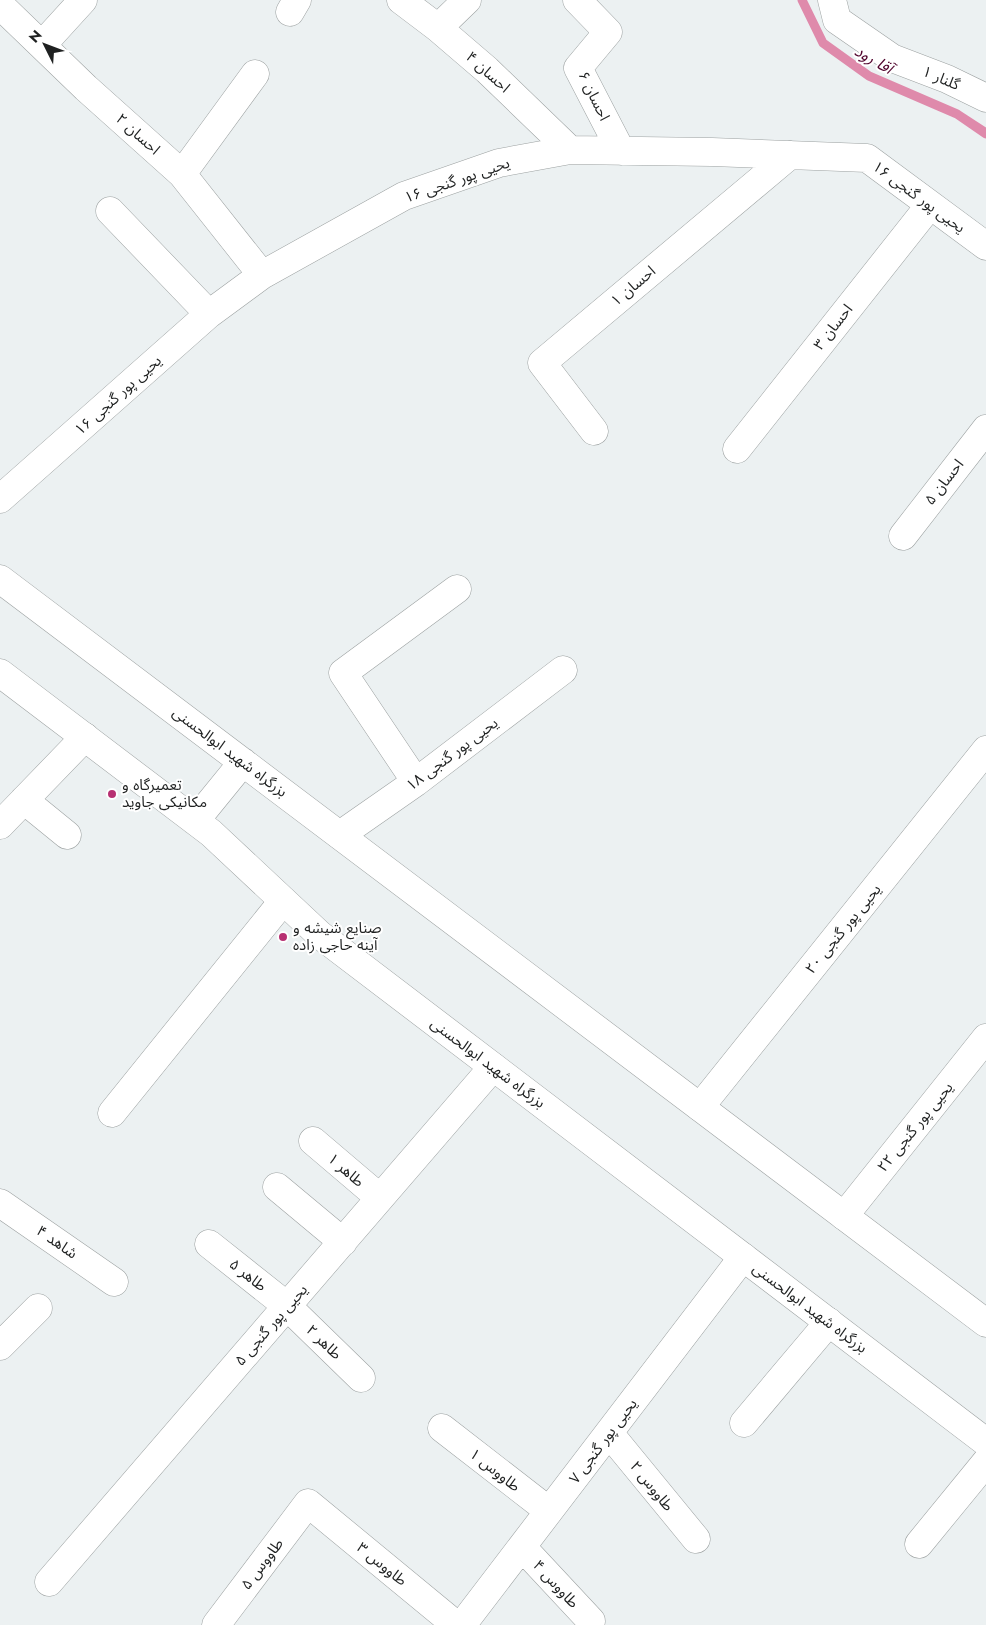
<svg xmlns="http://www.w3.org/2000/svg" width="986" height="1625" font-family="Jost,'Noto Sans Arabic',sans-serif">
<rect width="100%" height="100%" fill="#ecf1f2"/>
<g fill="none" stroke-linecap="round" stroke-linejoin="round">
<path stroke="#df8aab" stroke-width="9" d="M802,0L823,43L869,76L957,114
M986,133L957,114L986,134"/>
<defs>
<path id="minor" d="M401,0L438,28L487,70L570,150
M577,0L608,32L578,68L621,151
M832,0L837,20L892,58L947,79L986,98
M0,5L86,88L182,174L262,275
M290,12L297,0
M438,28L467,0
M42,45L83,0
M182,174L255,74
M110,211L209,314
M594,431L542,363L790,155
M737,449L930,205
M0,499L209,314L262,275L404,196L499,163L570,150L712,152L867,158L986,246
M903,536L986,429
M416,782L343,673L457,589
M24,800L67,835
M0,825L85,737
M340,835L416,782L563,670
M700,1107L986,750
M112,1113L283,901
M313,1141L380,1198
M277,1187L343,1242
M0,1203L114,1282
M844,1216L986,1038
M209,1244L287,1306L361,1378
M0,1346L38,1308
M744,1423L829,1322
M442,1428L549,1511
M609,1433L696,1539
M919,1544L986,1462
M522,1547L591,1621
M49,1582L493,1067
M216,1625L308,1503L456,1625
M462,1625L743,1257"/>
<path id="primary" d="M0,579L986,1323
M0,673L211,833L320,935L986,1442
M195,821L243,762"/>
</defs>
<use href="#minor" stroke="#9ca1a1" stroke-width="29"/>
<use href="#primary" stroke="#9ca1a1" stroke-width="29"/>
<use href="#minor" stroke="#fff" stroke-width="28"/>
<use href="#primary" stroke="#fff" stroke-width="28"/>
</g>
<g fill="#b73072" stroke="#fff" stroke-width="2">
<circle cx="112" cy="794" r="5"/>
<circle cx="283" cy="937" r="5"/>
</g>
<g text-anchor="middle" stroke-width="4" stroke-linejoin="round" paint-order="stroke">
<g font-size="15" fill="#1f2121" stroke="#fff">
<text transform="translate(488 72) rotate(42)" y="5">احسان ۴</text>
<text transform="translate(941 78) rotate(23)" y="5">گلنار ۱</text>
<text transform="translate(594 96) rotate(64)" y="5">احسان ۶</text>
<text transform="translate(138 134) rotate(42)" y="5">احسان ۲</text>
<text transform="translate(457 180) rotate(-19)" y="5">یحیی پور گنجی ۱۶</text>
<text transform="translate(919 197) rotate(36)" y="5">یحیی پور گنجی ۱۶</text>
<text transform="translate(633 286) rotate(-40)" y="5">احسان ۱</text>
<text transform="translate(833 327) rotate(-52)" y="5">احسان ۳</text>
<text transform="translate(118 395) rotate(-42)" y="5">یحیی پور گنجی ۱۶</text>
<text transform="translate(944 482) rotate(-52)" y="5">احسان ۵</text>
<text transform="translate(230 752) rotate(37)" y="5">بزرگراه شهید ابوالحسنی</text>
<text transform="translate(452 754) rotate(-37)" y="5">یحیی پور گنجی ۱۸</text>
<text transform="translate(843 929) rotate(-51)" y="5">یحیی پور گنجی ۲۰</text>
<text transform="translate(488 1063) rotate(37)" y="5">بزرگراه شهید ابوالحسنی</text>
<text transform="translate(915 1127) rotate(-51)" y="5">یحیی پور گنجی ۲۲</text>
<text transform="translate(346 1170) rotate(41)" y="5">طاهر ۱</text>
<text transform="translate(57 1242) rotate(35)" y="5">شاهد ۴</text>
<text transform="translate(248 1275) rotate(38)" y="5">طاهر ۵</text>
<text transform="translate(810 1308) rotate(37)" y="5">بزرگراه شهید ابوالحسنی</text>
<text transform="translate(271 1325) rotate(-49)" y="5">یحیی پور گنجی ۵</text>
<text transform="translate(324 1342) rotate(44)" y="5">طاهر ۲</text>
<text transform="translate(603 1441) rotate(-53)" y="5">یحیی پور گنجی ۷</text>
<text transform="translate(495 1470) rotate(38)" y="5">طاووس ۱</text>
<text transform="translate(652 1486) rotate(51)" y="5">طاووس ۲</text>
<text transform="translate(262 1564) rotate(-53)" y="5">طاووس ۵</text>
<text transform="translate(382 1564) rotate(39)" y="5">طاووس ۳</text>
<text transform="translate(556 1584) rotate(47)" y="5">طاووس ۴</text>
</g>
<g font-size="15" fill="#1f2121" stroke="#fff" text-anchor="start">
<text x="122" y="790">تعمیرگاه و<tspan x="122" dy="17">مکانیکی جاوید</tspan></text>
<text x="293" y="933">صنایع شیشه و<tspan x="293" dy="17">آینه حاجی زاده</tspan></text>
</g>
<g font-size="16" font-style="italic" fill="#50042d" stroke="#fff">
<text transform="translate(874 59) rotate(30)" y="6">آقا رود</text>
</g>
</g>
<g transform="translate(45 45) rotate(312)" stroke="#ffffff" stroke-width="4" paint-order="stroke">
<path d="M0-4L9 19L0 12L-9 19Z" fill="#1f2121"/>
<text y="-8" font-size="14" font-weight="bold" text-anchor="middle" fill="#1f2121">N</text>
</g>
</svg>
